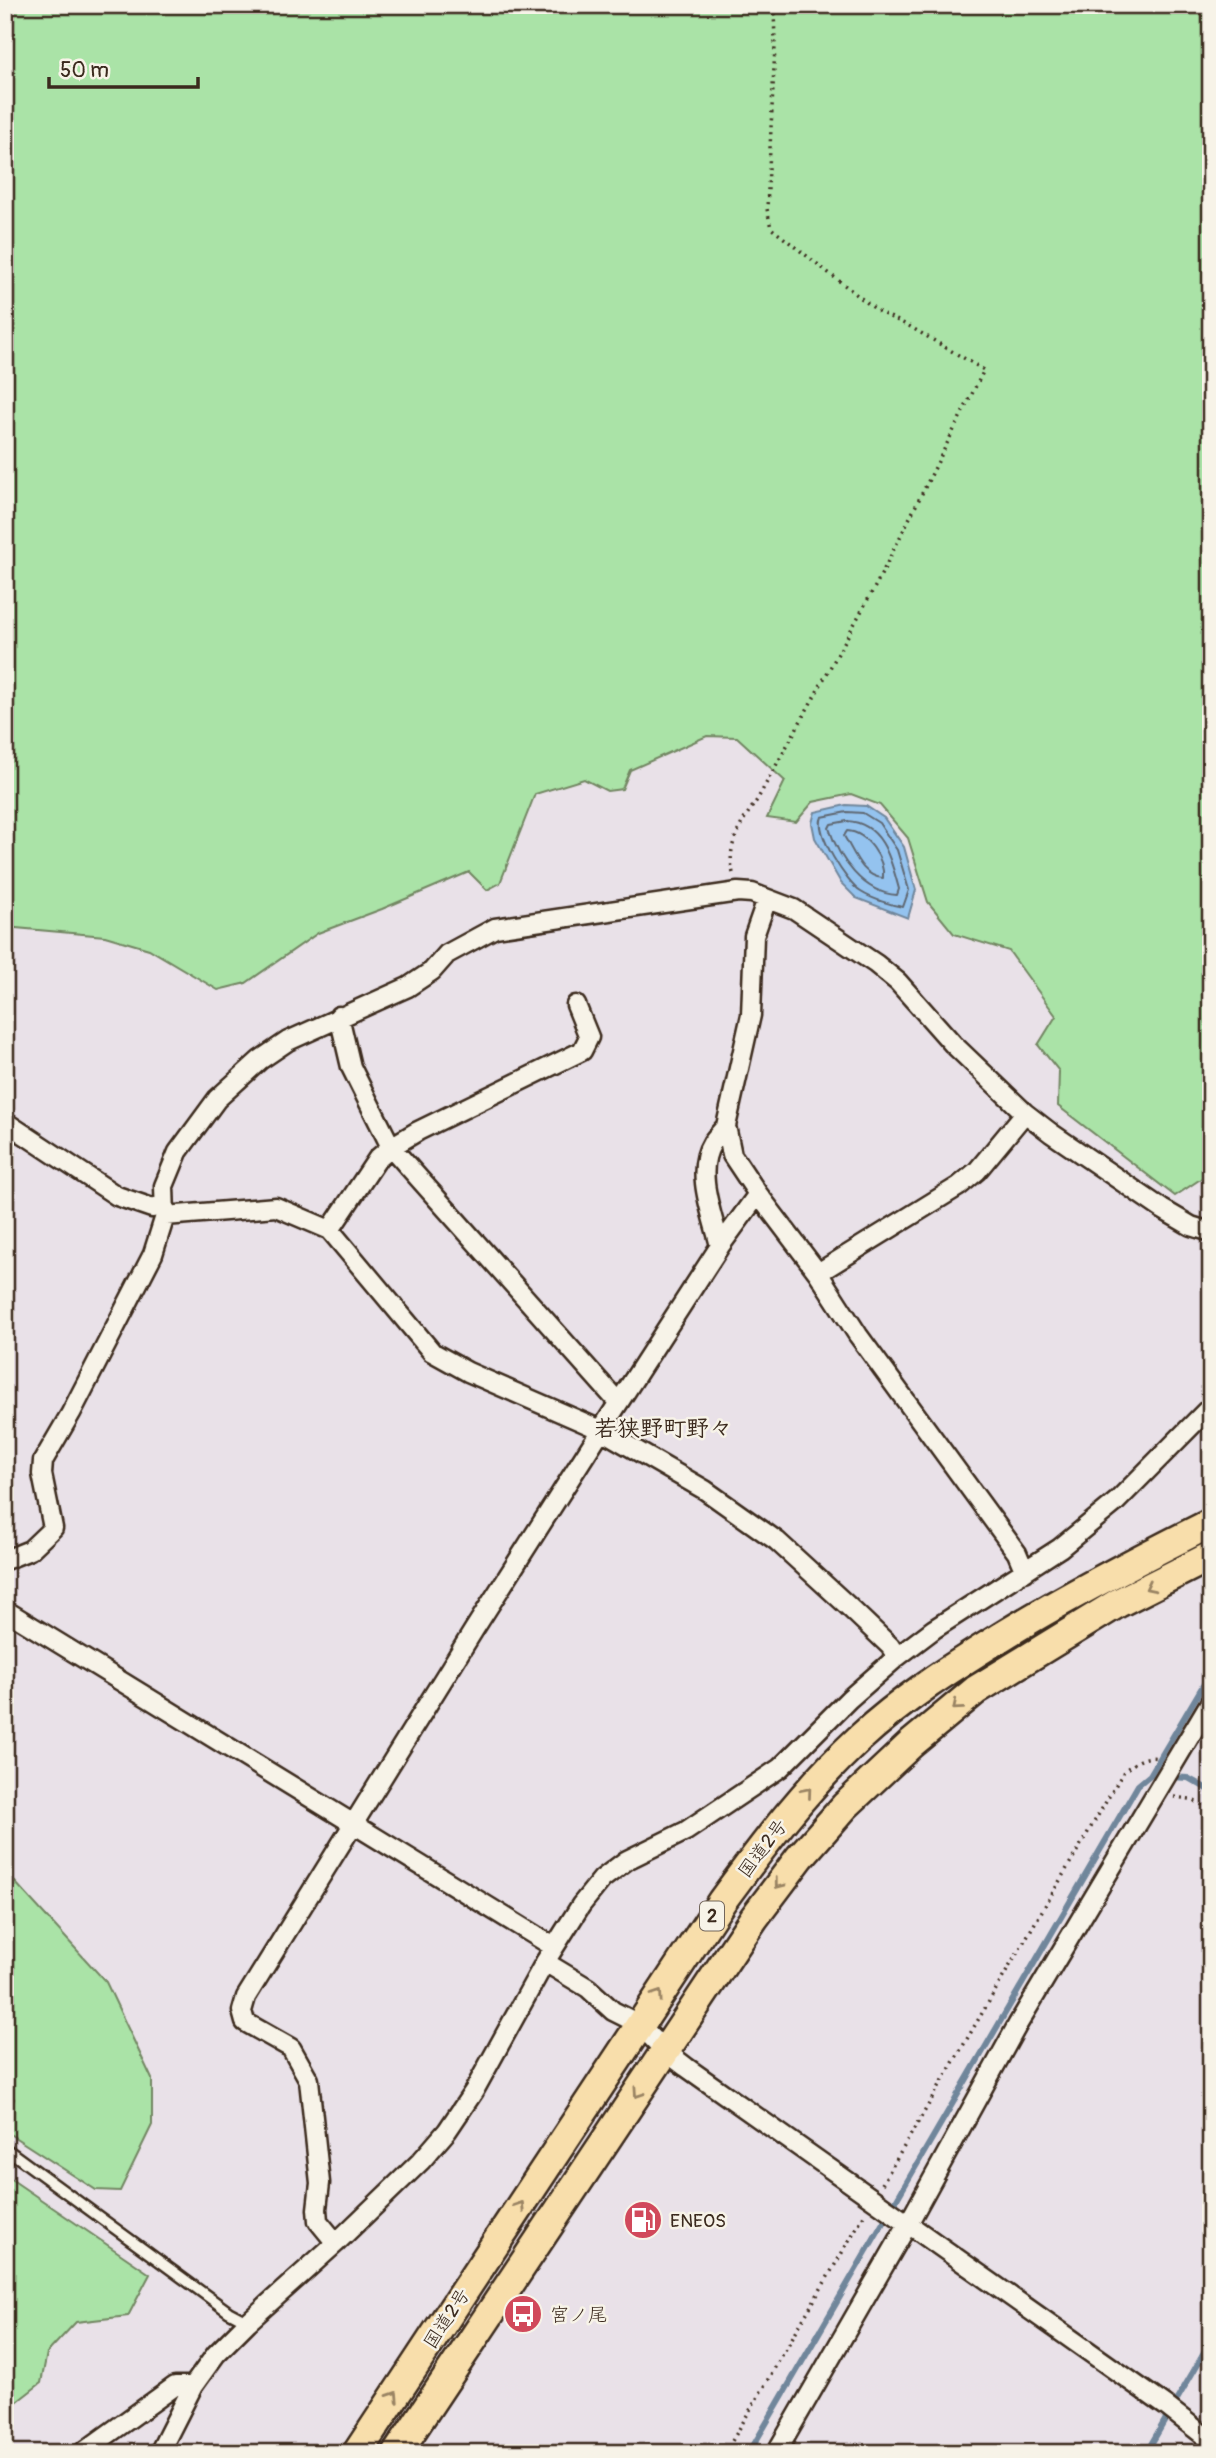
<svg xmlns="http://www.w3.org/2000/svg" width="1216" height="2458" font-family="Pangolin,'Klee One',sans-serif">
<rect width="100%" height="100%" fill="#e9e1e8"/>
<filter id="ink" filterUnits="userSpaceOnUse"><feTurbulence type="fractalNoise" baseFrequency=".0143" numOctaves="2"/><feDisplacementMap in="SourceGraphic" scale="14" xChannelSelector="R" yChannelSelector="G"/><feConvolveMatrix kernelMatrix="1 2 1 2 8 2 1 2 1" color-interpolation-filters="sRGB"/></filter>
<g filter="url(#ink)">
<path fill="#aae3a7" stroke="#728662" stroke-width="2" d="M5,5H1211V1172L1175,1196L1058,1106L1059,1071L1038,1045L1056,1016L1009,951L954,934L928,902L908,838L880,805L851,794L813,802L796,822L767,818L785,781L737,737L707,736L630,770L622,789L607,791L584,779L535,794L500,883L487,890L469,872L382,909L318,933L246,983L218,990L149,949L105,936L5,927Z
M5,1871L106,1982L152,2079V2125L120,2191L96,2190L5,2131V2118L14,2099L5,2091Z
M5,2175L150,2274L128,2316L76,2322L47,2353L41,2383L5,2411Z"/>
<path fill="#94c3ef" stroke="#70869b" stroke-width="2" d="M846,805L866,806L884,818L904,847L916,890L908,918L856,898L841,883L815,838L812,823L815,812Z"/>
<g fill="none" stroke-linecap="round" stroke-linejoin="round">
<path stroke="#5f6772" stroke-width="2" d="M847,812L863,813L879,823L897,850L909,890L903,907C891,905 872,899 861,892C847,884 814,832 822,817Z
M847,821C883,823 891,860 899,889L897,895C863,893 839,859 829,828L831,824Z
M847,831C867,832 885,859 883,878C862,877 854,852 844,836Z"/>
<path stroke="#70869b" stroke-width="6" d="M1170,1777L1188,1778L1211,1791
M749,2453L1138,1785L1150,1775L1211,1672
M1146,2453L1211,2341"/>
<defs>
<path id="service" d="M5,2148L229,2312L248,2322"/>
<path id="minor" d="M767,899L754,936L751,1015L726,1126L732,1155L758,1194L818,1273L858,1335L1017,1553L1025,1572
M339,1016L351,1067L391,1147L618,1402
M5,1131L10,1125L117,1196L152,1208L163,1205
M165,1216L276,1207L330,1230L432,1352L468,1372L601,1430L705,1490L777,1541L848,1606L890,1646L897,1657
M330,1230L378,1158L391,1147L418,1131L582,1051L589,1037L576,1005
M720,1246C713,1216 694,1172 712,1143C716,1137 722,1131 726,1126
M818,1273L959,1186L977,1171L1025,1113
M5,1560L30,1550L53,1528L42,1474L43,1461L71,1413L153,1254L165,1216L164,1186L178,1152L217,1099L260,1060L288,1041L408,987L432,971L447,954L495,928L738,892L752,893L794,909L876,964L898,982L953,1044L1025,1113L1051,1133L1162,1209L1191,1226L1211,1232
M5,1610L554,1947
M545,1962L588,1988L613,2011L639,2024L665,2051L686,2067L1166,2406L1211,2441
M336,2243L318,2221L317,2209L320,2183L309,2080L291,2048L245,2022L242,2011L246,1997L475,1628L601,1430L720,1246L758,1194
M82,2453L175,2386H193
M159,2453L193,2386L216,2354L248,2322L336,2243L421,2161L447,2131L474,2091L545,1962L581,1905L602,1879L627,1860L686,1831L780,1768L849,1699L897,1657L934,1629L1060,1548L1116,1502L1211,1406
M776,2453L908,2224L1018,2024L1211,1701"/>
<path id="trunk" d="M357,2453L722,1901C764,1844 806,1788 859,1739C902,1699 951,1668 1001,1637C1069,1595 1139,1559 1211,1523
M397,2453L754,1918L800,1857L845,1806L911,1744L976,1690L1118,1603L1211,1556"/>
</defs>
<use href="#service" stroke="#3b2a1e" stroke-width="14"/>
<use href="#minor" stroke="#3b2a1e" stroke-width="23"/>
<use href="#trunk" stroke="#3b2a1e" stroke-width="33"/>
<path stroke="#3b2a1e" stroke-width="3.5" stroke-dasharray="2 5" stroke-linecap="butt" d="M733,873C726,845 741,823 757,800L877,583L984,370L909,326L879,312L771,228L767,209L775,47L774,5
M1174,1797L1190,1799L1211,1809
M882,2184L1124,1771C1134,1763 1145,1755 1158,1758
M725,2453L864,2215"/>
<use href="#service" stroke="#f7f3e8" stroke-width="9"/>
<use href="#minor" stroke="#f7f3e8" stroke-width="18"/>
<use href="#trunk" stroke="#f8deab" stroke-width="28"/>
</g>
<defs><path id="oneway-chevron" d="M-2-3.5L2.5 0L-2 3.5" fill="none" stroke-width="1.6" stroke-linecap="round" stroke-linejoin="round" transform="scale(1.75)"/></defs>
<g stroke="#9a8464">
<use href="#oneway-chevron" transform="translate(1150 1587) rotate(153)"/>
<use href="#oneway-chevron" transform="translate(957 1706) rotate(140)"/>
<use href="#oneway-chevron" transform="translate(807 1792) rotate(-50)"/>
<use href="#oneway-chevron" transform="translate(779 1884) rotate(127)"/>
<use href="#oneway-chevron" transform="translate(658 1995) rotate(-56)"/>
<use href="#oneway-chevron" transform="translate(638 2093) rotate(124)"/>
<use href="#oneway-chevron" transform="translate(520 2206) rotate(-57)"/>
<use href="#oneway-chevron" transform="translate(394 2396) rotate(-57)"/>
</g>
</g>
<defs>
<symbol id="fuel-disc" viewBox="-11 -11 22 22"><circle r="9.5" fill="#d1495b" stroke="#f7f3e8"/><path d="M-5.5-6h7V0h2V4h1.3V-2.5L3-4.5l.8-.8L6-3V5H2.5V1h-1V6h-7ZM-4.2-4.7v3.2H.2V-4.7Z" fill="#fff"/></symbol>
<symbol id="bus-disc" viewBox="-11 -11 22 22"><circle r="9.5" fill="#d1495b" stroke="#f7f3e8"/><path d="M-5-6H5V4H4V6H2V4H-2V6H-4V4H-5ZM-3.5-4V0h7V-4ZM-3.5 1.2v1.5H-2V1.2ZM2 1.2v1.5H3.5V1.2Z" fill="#fff"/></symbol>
</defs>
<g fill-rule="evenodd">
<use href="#fuel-disc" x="621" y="2198" width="44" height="44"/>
<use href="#bus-disc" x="501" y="2292" width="44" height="44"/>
</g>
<g text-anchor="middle" stroke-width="5" stroke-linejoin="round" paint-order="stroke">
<rect fill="#f7f3e8" stroke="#73665b" stroke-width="2" x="700" y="1901.5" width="24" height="29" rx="5"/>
<g font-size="18" font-weight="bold" fill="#3b2a1e">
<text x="712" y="1922">2</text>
</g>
<g font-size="19" fill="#3b2a1e" stroke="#f7f3e8">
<text transform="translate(762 1848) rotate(-53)" y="7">国道2号</text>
<text transform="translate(446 2318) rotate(-57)" y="7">国道2号</text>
</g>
<g font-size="19" fill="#3b2a1e" stroke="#f7f3e8" text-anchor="start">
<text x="670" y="2227">ENEOS</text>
<text x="550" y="2321">宮ノ尾</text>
</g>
<g font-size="23" font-weight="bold" fill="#3b2a1e" stroke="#f7f3e8">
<text x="663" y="1436">若狭野町野々</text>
</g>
</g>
<rect width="1216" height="2458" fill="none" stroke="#f7f3e8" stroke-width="28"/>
<rect x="14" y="14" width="1188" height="2430" fill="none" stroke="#3b2a1e" stroke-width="2.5" filter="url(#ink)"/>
<path d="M49 77v10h149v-10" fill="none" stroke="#3b2a1e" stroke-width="3.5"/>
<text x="60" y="77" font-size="21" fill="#3b2a1e" stroke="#f7f3e8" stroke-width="5" paint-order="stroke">50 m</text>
</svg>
